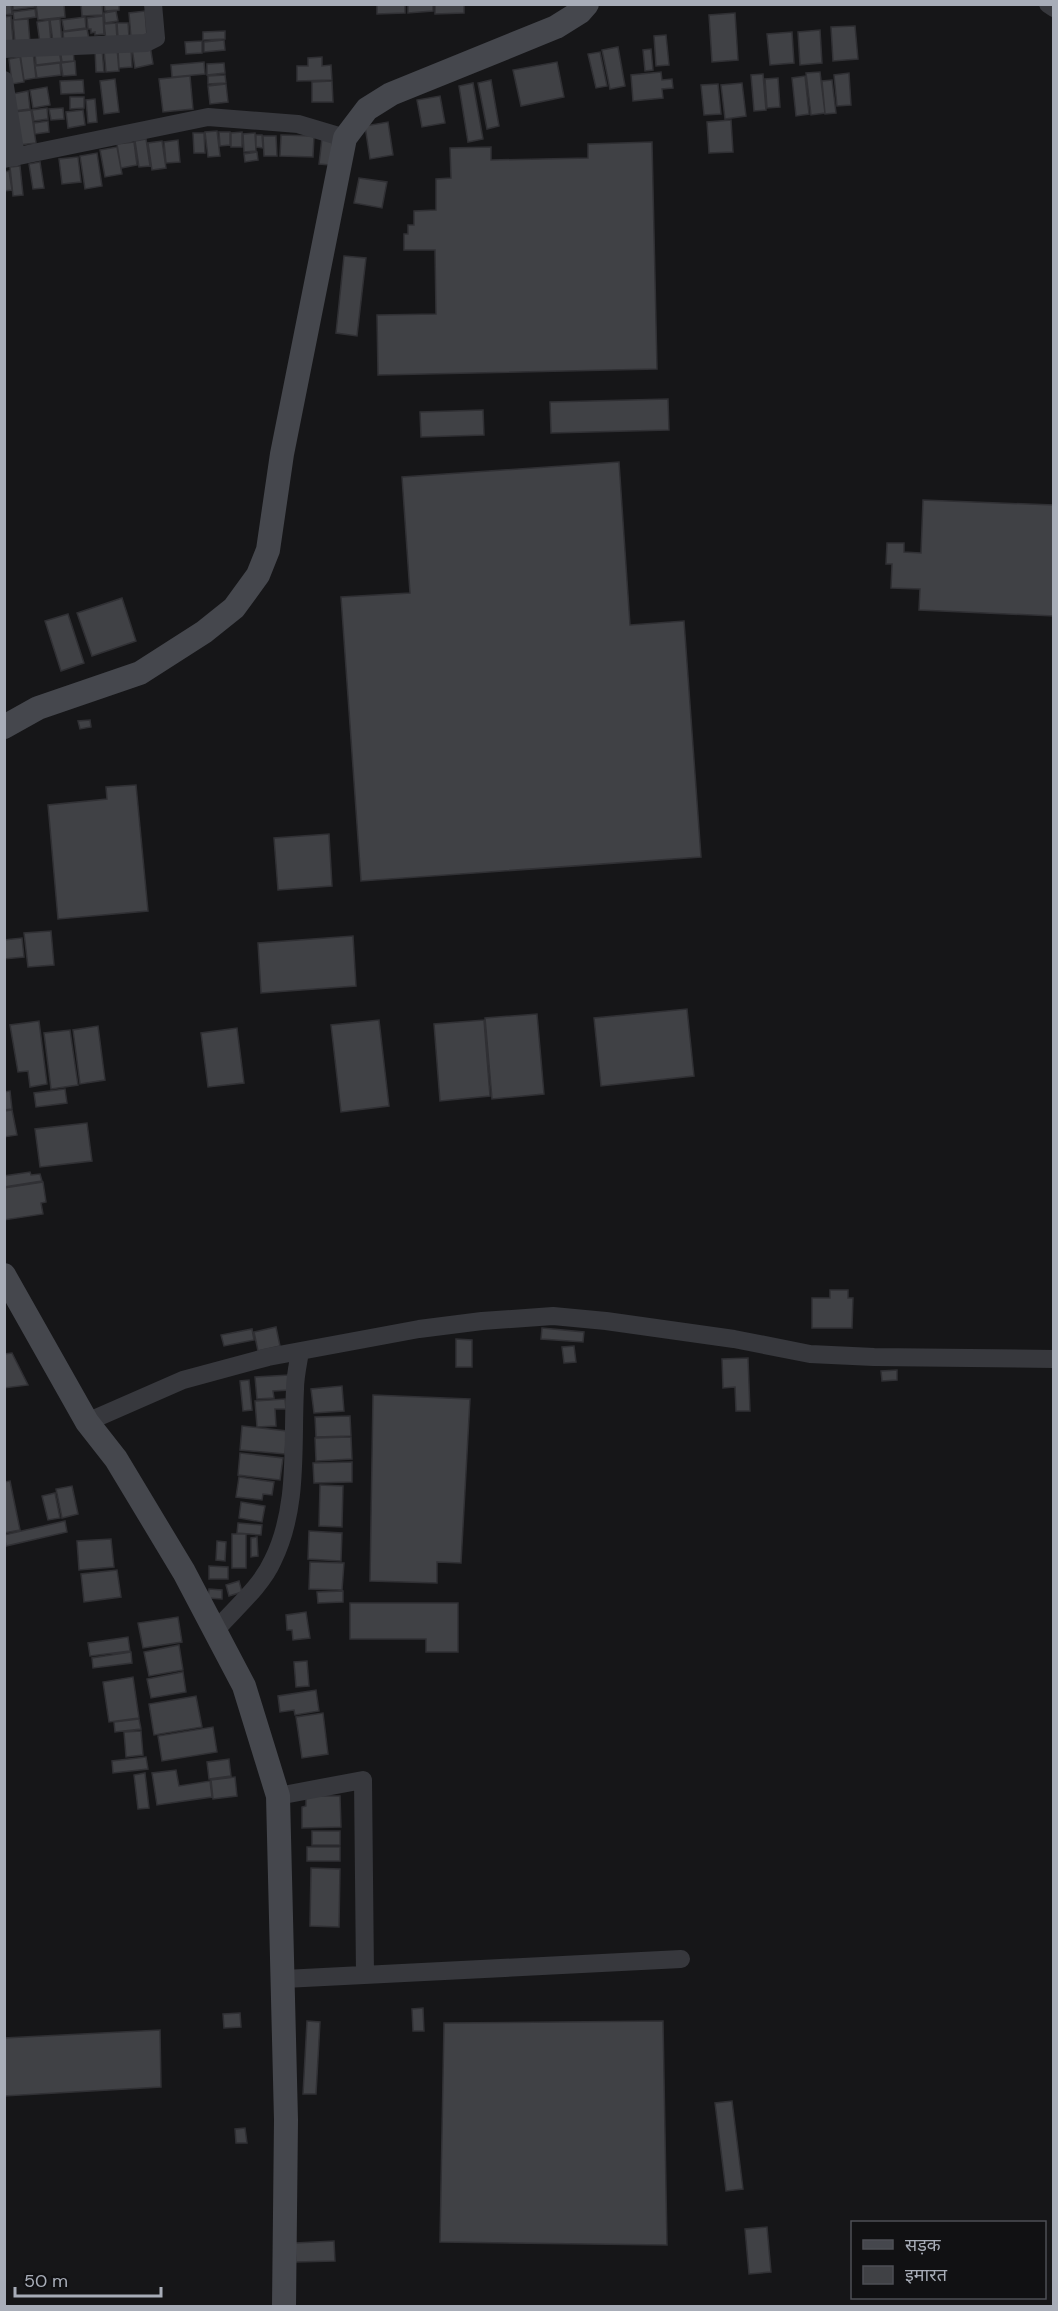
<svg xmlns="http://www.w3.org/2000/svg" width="1058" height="2311" font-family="'DM Sans','Noto Sans Devanagari',sans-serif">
<rect width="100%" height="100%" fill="#161618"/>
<path fill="#404145" stroke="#303034" stroke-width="1.5" d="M4,4H11L12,14L4,15Z
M13,4H34L35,7L13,10Z
M36,4H64L65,17L38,20Z
M81,4H102L103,15L82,16Z
M104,4H119V10L105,11Z
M377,4H405V13L377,14Z
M408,4H433V11L408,13Z
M435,4H464V13L435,14Z
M35,9L36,17L14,20L13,12Z
M116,11L118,21L105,23L104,13Z
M145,11L147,36L131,38L129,13Z
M735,13L738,60L712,62L709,15Z
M11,16L13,41L4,42V17Z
M103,16L104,34L95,35V32L91,33V29H88L87,18Z
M85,17L86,28L64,31L62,20Z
M28,19L30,42L15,43L13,20Z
M60,19L62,41L53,42L50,20Z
M49,20L51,42L40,43L37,22Z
M116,23L117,39L106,40L104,24Z
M117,23H128L129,37L118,38Z
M855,26L858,59L833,61L831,27Z
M87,29L89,39L64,42L63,32Z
M820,30L822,63L800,65L798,32Z
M225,31V39L203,40V32Z
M792,32L794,63L770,65L767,34Z
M666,35L669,65L656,66L654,36Z
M224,40L225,50L204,52V42Z
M202,41V53L186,54L185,42Z
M150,45L153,64L135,68L132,48Z
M618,47L625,86L610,89L602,50Z
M73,48L74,61L62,62L60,49Z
M117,48L119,71L106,72L104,50Z
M131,48L132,67L119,68L118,50Z
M95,49H102L104,72H96Z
M651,49L653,70L645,71L643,50Z
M59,50L61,62L36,65L35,53Z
M33,52L36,78L24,80L20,53Z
M600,52L607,86L596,88L588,54Z
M20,57L24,82L12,84L9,59Z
M322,57V66L331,65L332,80L297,81V66H308V58Z
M75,61L76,75L63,76L61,63Z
M204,62L205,74L172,77L171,65Z
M557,62L564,97L521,106L513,70Z
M60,63L61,75L37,78L35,66Z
M224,63L225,73L207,75V64Z
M661,72L662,80L672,79L673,88L662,89L663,98L633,101L631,75Z
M820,72L825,113L811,115L806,73Z
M849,73L851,105L837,106L834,75Z
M763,74L766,110L754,111L751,75Z
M225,75L226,83L208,84V76Z
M190,76L193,109L163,112L159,79Z
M805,76L809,114L796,116L792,78Z
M778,78L780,107L767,108L765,79Z
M115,79L119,112L104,114L100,81Z
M83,80L84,93L61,94L60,81Z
M491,80L499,126L487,129L478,83Z
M832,80L836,113L825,114L822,81Z
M332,81L333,102H312V82Z
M473,83L483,139L468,142L459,86Z
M742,83L746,116L725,119L721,85Z
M226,84L228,102L210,104L208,86Z
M718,84L721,114L704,115L701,85Z
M47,87L50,105L33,108L30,90Z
M28,91L30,109L14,111L12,94Z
M440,96L445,123L422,127L417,100Z
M70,97H84V108L70,109Z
M95,99L97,122L88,123L86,100Z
M47,108L48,119L34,121L32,110Z
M63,108L64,119L51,120L49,109Z
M31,110L36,143L19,145L14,112Z
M83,110L85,125L68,128L66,112Z
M731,120L733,152L709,153L707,122Z
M48,121L49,132L35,134L34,123Z
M388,122L393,155L370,159L365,126Z
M217,131L220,156L208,157L205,132Z
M219,132H230V145L220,146Z
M242,132V147H231V133Z
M193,133H204L205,153H194Z
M255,133L256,151L244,152L243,134Z
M256,135H262L263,148L256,147Z
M281,135L314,136L313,157L280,156Z
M263,136H276L277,156H264Z
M322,138L333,139L330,165L319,164Z
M146,139L150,166L139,167L135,141Z
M178,140L180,162L166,163L164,142Z
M162,141L166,168L152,170L148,143Z
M134,142L137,165L121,168L117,144Z
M652,142L657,369L378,375L377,315L436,314L435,250H404V234H408V225H414V211L436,210V179L451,178L450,148L491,147V160L588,158V144Z
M117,147L122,174L105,177L100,150Z
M257,152L258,160L245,162L244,154Z
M97,153L102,186L85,189L80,156Z
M78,157L81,182L62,184L59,159Z
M40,162L44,188L33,189L29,164Z
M20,166L23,195L13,196L10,167Z
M9,171L12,190L4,191V172Z
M359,178L387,182L382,208L354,203Z
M344,256L366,258L357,336L336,333Z
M668,399L669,430L551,433L550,402Z
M483,410L484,435L421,437L420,412Z
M619,462L630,625L684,621L701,857L361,881L341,597L410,593L402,477Z
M923,500L1054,505V616L919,610L920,589L891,588L892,564H886L887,543H904V552L921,553Z
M122,598L136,641L92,656L77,613Z
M68,614L84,663L61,671L45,621Z
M90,720L91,727L80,729L78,721Z
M136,785L148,911L58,919L48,805L107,799L106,787Z
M329,834L332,886L278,890L274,838Z
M51,931L54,965L28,967L24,933Z
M353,936L356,986L261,993L258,943Z
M22,938L24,957L4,959V940Z
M687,1009L694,1076L601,1086L594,1018Z
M537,1014L544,1094L492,1099L485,1018Z
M379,1020L389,1106L341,1112L331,1025Z
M484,1020L490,1096L440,1101L434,1024Z
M39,1021L47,1084L30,1087L28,1071L18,1072L10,1025Z
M98,1026L105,1080L80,1084L73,1030Z
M237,1028L244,1083L208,1087L201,1033Z
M70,1030L78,1085L51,1089L44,1033Z
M65,1089L67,1103L36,1107L34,1093Z
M10,1091L12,1109L4,1110V1092Z
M12,1110L17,1135L4,1137V1111Z
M87,1123L92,1161L40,1167L35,1129Z
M30,1172L31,1175L40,1174L42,1181L4,1187V1176Z
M43,1182L46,1202L41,1203L43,1214L4,1220V1188Z
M830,1290H848V1298H853L852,1328H812V1298H830Z
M276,1327L280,1346L258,1351L254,1332Z
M542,1328L584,1332L583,1342L541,1339Z
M252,1329L254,1340L224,1346L221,1335Z
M456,1339L472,1340V1367H456Z
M574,1346L576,1362L564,1363L562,1347Z
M12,1353L28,1385L4,1388V1354Z
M748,1358L750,1411H736L735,1387L723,1388L722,1359Z
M897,1370V1380L882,1381L881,1371Z
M289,1375L290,1390L273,1391L274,1398L257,1399L255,1377Z
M249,1380L252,1410L243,1411L240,1381Z
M342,1386L344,1411L314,1413L311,1389Z
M373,1395L470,1399L461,1563L437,1562V1583L370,1581Z
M285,1399L286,1409H275L276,1426L257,1427L255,1401Z
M350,1416L351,1436L316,1437L315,1417Z
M242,1426L287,1431L285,1454L240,1450Z
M351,1437L352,1459L316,1461L315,1438Z
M240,1453L283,1458L280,1480L238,1475Z
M352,1462V1482L314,1483L313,1463Z
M239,1477L274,1482L272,1495L263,1494L262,1500L236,1497Z
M10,1481L20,1530L4,1533V1482Z
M320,1485L343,1486L342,1527L319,1526Z
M72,1486L78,1514L62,1518L56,1489Z
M55,1493L60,1518L48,1520L42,1496Z
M241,1502L265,1506L262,1522L239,1518Z
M65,1521L67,1532L6,1546L4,1535Z
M238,1523L262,1525L261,1535L237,1533Z
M309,1531L342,1533L341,1561L308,1559Z
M232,1534H246V1568H232Z
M257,1537L258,1556L251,1557V1538Z
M111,1539L114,1567L79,1570L77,1541Z
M217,1541L226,1542L225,1561L216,1560Z
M310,1562L344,1563L342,1590L309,1589Z
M209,1566L228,1567V1579H209Z
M117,1570L121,1597L84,1602L81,1574Z
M239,1581L242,1592L229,1596L226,1585Z
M209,1589L222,1590V1599L208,1598Z
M343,1591V1602L318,1603L317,1592Z
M350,1603H458V1652H426V1639H350Z
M306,1612L310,1638L293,1640L292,1630H287L286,1615Z
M178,1617L182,1642L143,1648L138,1623Z
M128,1637L130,1651L90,1656L88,1643Z
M179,1645L183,1670L149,1676L144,1652Z
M131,1652L132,1663L93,1668L92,1658Z
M307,1661L309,1686L296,1687L294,1662Z
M183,1672L186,1692L151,1698L147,1679Z
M133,1677L139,1718L109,1722L103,1682Z
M316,1690L319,1711L295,1715L294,1710L280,1712L278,1696Z
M196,1696L202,1727L154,1735L149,1704Z
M323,1713L328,1754L302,1758L296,1717Z
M139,1719L141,1729L115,1732L114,1722Z
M213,1727L217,1752L162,1761L158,1736Z
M141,1731L143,1755L126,1757L124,1732Z
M146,1757L148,1769L113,1773L112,1761Z
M229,1759L231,1776L209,1779L207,1762Z
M176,1770L179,1786L210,1781L212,1797L157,1805L152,1773Z
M145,1773L149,1808L138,1809L134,1775Z
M235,1777L237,1796L213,1799L211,1780Z
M306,1796H340L341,1827L302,1828V1807L306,1806Z
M312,1831H340V1845H312Z
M307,1847H340V1861H307Z
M311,1868L340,1869L339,1927L310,1926Z
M423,2008L424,2031H413L412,2009Z
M240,2013L241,2027L224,2028L223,2014Z
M307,2021L320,2022L316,2094H303Z
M663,2021L667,2245L440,2242L444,2023Z
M160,2030L161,2087L4,2096V2038Z
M732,2101L743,2189L726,2191L715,2103Z
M245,2128L247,2143H236L235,2129Z
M767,2227L771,2272L749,2274L745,2229Z
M334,2241L335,2261L296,2262L295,2243Z"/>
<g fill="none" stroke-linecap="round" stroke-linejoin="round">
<path stroke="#37383d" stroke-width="18" d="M1048,4L1054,8
M4,49L146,43L156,38L153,4
M4,80L16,157
M4,159L208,117L298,124L345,138
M87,1422L183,1380L268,1357L419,1329L482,1321L553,1316L606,1321L734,1339L810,1354L874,1357L1054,1359
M215,1631C234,1609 261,1587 273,1560C299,1507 292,1446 295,1389C295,1377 298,1364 300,1352
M278,1796L363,1780L365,1975
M284,1979L681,1959"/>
<path stroke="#45474d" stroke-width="24" d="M4,727L38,708L140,673L204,632L234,608L258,575L268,550L282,454L345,138L367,109L391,94L556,27L580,12L587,4
M4,1275L87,1422L116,1459L184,1572L244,1686L278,1796L286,2120L284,2306"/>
</g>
<rect width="1058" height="2311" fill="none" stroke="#a8adb8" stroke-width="12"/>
<rect x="851" y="2221" width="195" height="78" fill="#111113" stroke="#4d4f55" stroke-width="1.5"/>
<rect x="863" y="2240" width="30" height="9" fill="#45474d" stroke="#4d4f55" stroke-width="1.5"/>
<text x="905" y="2251" font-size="18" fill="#a8adb8">सड़क</text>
<rect x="863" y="2266" width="30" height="18" fill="#404145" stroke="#4d4f55" stroke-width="1.5"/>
<text x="905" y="2281" font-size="18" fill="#a8adb8">इमारत</text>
<path d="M15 2287v9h146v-9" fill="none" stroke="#a8adb8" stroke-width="3"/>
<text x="24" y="2287" font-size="18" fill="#a8adb8" stroke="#111113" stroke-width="4.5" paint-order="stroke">50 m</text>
</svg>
